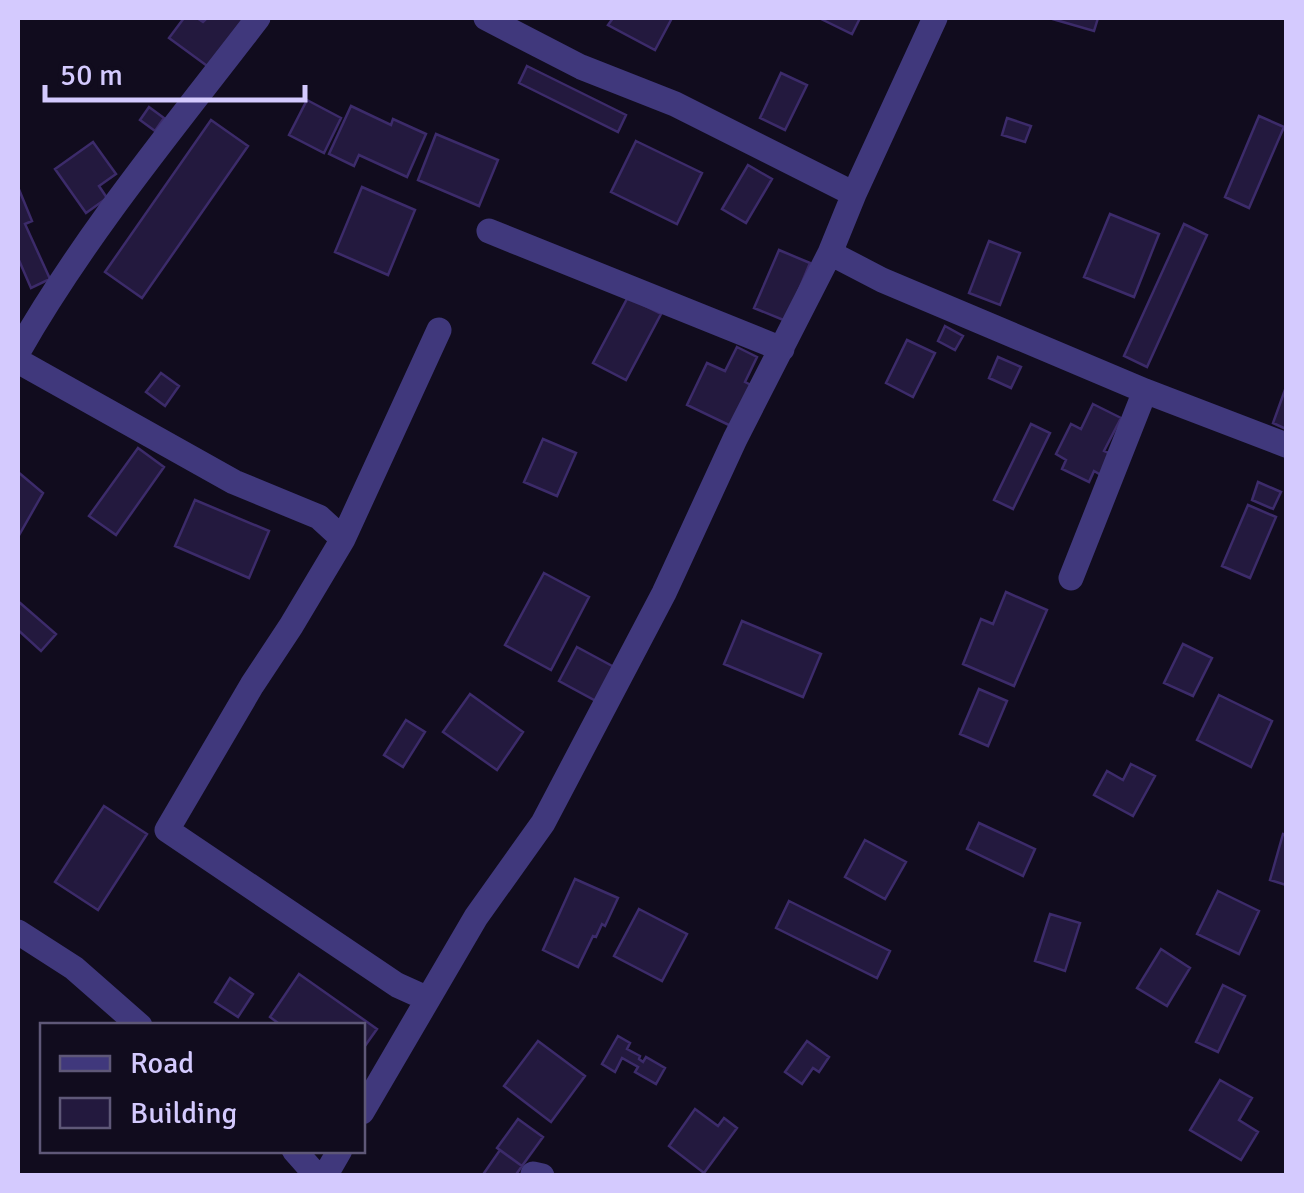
<svg xmlns="http://www.w3.org/2000/svg" width="1304" height="1193" font-family="Signika,sans-serif">
<rect width="100%" height="100%" fill="#110c1e"/>
<path fill="#23193e" stroke="#3c2b6a" stroke-width="2.5" d="M184,18H197L203,22L207,18H247L210,68L169,38Z
M613,18H672L655,50L608,25Z
M819,18H860L852,34Z
M1049,18H1098L1094,31Z
M527,66L626,115L618,132L519,83Z
M781,73L807,85L785,130L760,118Z
M307,100L341,118L324,153L289,135Z
M351,106L391,125L393,119L426,134L407,177L359,155L354,166L329,154Z
M149,107L164,118L155,131L140,120Z
M1259,116L1284,127L1249,208L1225,197Z
M1007,118L1031,126L1025,142L1002,135Z
M211,120L248,146L142,298L105,272Z
M436,134L498,160L479,206L418,180Z
M636,141L702,173L677,224L611,192Z
M93,142L116,174L99,186L107,198L86,213L55,169Z
M748,165L772,179L746,223L722,209Z
M18,187L32,221L25,224L50,279L31,288L18,258Z
M362,187L415,210L388,275L335,252Z
M1110,214L1159,234L1134,297L1084,277Z
M1184,224L1207,235L1147,367L1124,356Z
M989,241L1020,253L1000,305L969,293Z
M779,250L810,263L786,321L754,308Z
M628,297L661,314L626,380L593,363Z
M945,326L963,336L955,350L938,341Z
M907,340L935,353L913,397L886,383Z
M737,347L757,357L745,382L751,385L731,426L687,405L707,363L725,371Z
M998,357L1021,367L1011,388L989,378Z
M161,373L179,386L165,406L146,392Z
M1286,387V429L1273,423Z
M1093,404L1121,418L1104,451L1111,454L1101,475L1094,471L1089,482L1062,469L1066,460L1056,454L1071,424L1081,429Z
M1031,424L1050,433L1013,509L994,500Z
M543,439L576,453L557,496L524,482Z
M138,448L164,467L116,535L89,516Z
M18,472L43,493L18,537Z
M1258,482L1281,492L1273,509L1252,500Z
M195,500L269,531L249,578L175,546Z
M1248,505L1276,517L1250,578L1222,566Z
M544,573L589,597L551,670L505,645Z
M1006,592L1047,610L1014,686L963,664L981,619L993,624Z
M19,602L56,634L41,651L18,630Z
M742,621L821,654L803,697L724,664Z
M1183,644L1212,658L1193,696L1164,683Z
M577,647L614,667L596,701L559,681Z
M979,689L1007,701L988,746L960,734Z
M470,694L523,732L497,770L443,732Z
M1219,695L1272,721L1251,767L1197,740Z
M406,720L425,732L403,767L384,755Z
M1131,764L1155,776L1133,816L1094,795L1107,771L1123,780Z
M104,806L147,834L98,910L55,882Z
M979,823L1035,849L1023,876L967,849Z
M1283,834L1286,835V885L1270,880Z
M865,840L906,862L885,899L845,877Z
M575,879L618,898L605,926L602,924L596,937L593,936L578,967L543,950Z
M1218,891L1259,911L1239,954L1197,934Z
M789,901L890,951L877,978L776,928Z
M639,909L687,934L662,981L614,956Z
M1050,914L1080,923L1065,971L1035,961Z
M1161,949L1190,968L1167,1006L1137,988Z
M299,974L377,1029L362,1050V1026H282L270,1017Z
M230,978L253,994L238,1017L215,1002Z
M1223,985L1245,996L1218,1052L1196,1042Z
M618,1036L630,1043L627,1049L640,1056L639,1059L643,1062L646,1057L665,1068L656,1084L635,1072L638,1067L622,1058L615,1072L602,1064Z
M538,1041L585,1076L551,1122L504,1086Z
M807,1041L829,1057L819,1072L813,1068L802,1084L785,1072Z
M1220,1080L1252,1098L1239,1120L1258,1132L1241,1160L1190,1130Z
M695,1109L718,1126L724,1118L737,1128L704,1173L669,1146Z
M518,1119L543,1137L522,1166L497,1148Z
M500,1150L522,1166L515,1176H482Z"/>
<g fill="none" stroke-linecap="round" stroke-linejoin="round">
<path stroke="#40387c" stroke-width="25" d="M486,18L581,67L675,104L854,194
M935,18L854,194L830,253L882,280L1145,391L1286,445
M489,231L782,349
M18,352C85,234 176,125 258,18
M18,361L234,482L319,517L343,539L291,626L252,685L167,830L397,985L428,999
M343,539L439,330
M1071,578L1145,391
M18,932L74,968L140,1026
M362,1112L476,917L543,823L664,593L735,439L830,253
M294,1150L317,1176
M533,1174L542,1176
M325,1176L340,1150"/>
</g>
<rect width="1304" height="1193" fill="none" stroke="#d4cafe" stroke-width="40"/>
<rect x="40" y="1023" width="325" height="130" fill="#110c1e" stroke="#5f5878" stroke-width="2.5"/>
<rect x="60" y="1056" width="50" height="15" fill="#40387c" stroke="#5f5878" stroke-width="2.5"/>
<text x="130" y="1073" font-size="30" fill="#d4cafe">Road</text>
<rect x="60" y="1098" width="50" height="30" fill="#23193e" stroke="#5f5878" stroke-width="2.5"/>
<text x="130" y="1123" font-size="30" fill="#d4cafe">Building</text>
<path d="M45 85v15h260v-15" fill="none" stroke="#d4cafe" stroke-width="5"/>
<text x="60" y="85" font-size="30" fill="#d4cafe" stroke="#110c1e" stroke-width="8" paint-order="stroke">50 m</text>
</svg>
